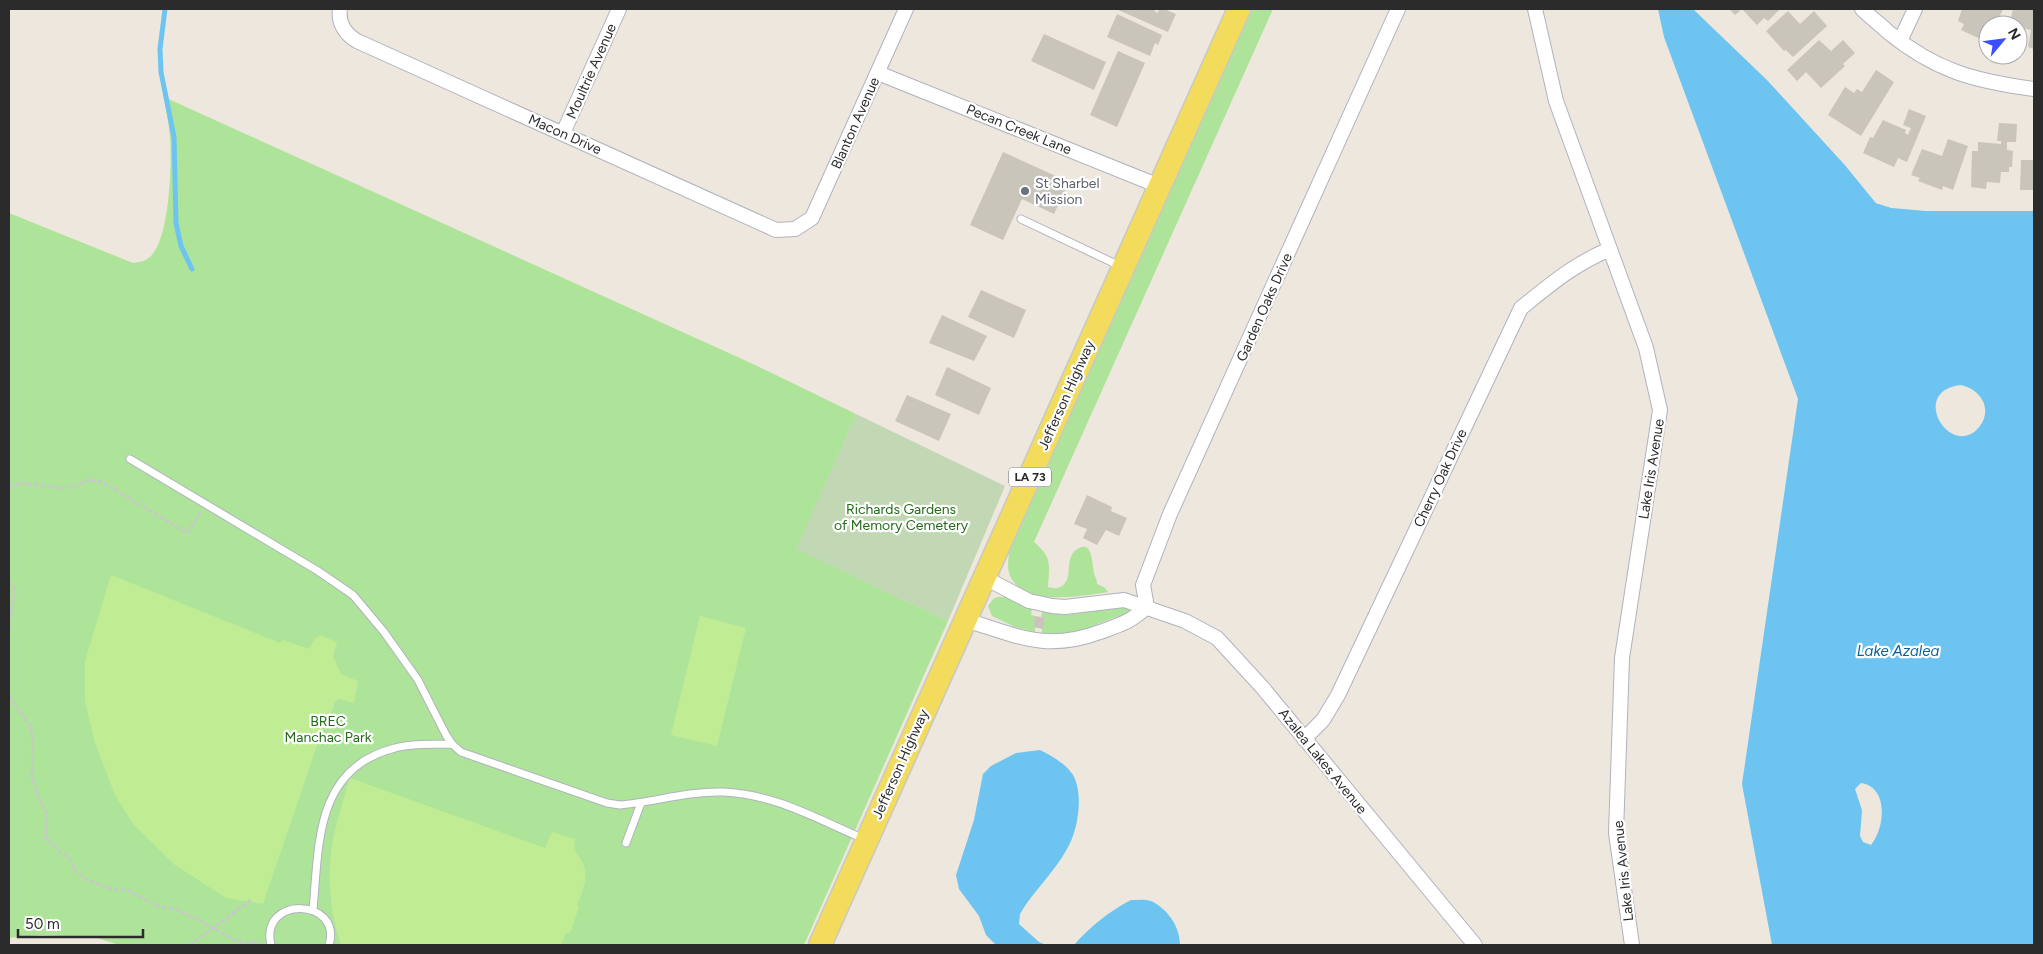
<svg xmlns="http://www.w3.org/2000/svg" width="2043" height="954" font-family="Figtree,sans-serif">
<rect width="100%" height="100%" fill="#ede7dd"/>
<path fill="#ade499" d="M1249,9H1273L1034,542C1053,558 1049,565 1048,587C1054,589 1061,589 1065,583C1071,576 1067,565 1071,557C1072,553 1075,550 1079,548C1093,541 1092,565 1094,573C1095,577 1097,579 1097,584L1104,587L1108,592C1082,596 1020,608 1009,573C1007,566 1009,557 1009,550Z
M164,97L753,364L856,414L797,549L948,621L804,945H119L94,937L40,935L9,938V213L133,263C137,262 144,262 147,259C170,247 172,162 170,138C169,124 166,110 164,97Z
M998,597H1005L1032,609L1031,615L1035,616L1033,627H1035V632L1015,627L992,616L988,606L993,599Z
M1128,606L1132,609L1129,614C1111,617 1097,625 1080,631C1068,635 1054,635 1041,634L1045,618L1041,617L1042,612L1067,615Z"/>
<path fill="#c2d7b4" d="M856,414L1005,486L948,621L796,549Z"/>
<path fill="#c0ec94" d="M111,575L280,643L283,640L309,649L315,638H318L320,635L337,642L333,657L341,674L358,681L354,703L340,699L335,701L327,727L323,728L263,904L226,898L175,865L133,824L115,795L95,743L85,701V661Z
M700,616L746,628L717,746L671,735Z
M350,778L545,848L552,832L575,839C571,855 584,857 585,871C587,883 581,895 577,906L579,907L570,933H566L561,945H341C329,911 326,866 335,830C339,813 345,795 350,778Z"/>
<path fill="#6ec4f1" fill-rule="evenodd" d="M1658,9H1693L1769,82L1845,165L1876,203L1892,208L1926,211H2034V549L2033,554L2034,559V945H1772L1742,784L1798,399L1664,37ZM1961,385C1980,389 1993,408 1980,426C1952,462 1907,391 1961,385ZM1861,783C1889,787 1885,828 1871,845L1863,842L1860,836L1862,810L1855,789Z
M1040,750C1051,755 1067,765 1073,775C1084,794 1078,831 1067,849C1054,873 1033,891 1020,914L1019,924L1039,942L1046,945H996L986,935L979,916L959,889L956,875L974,820L983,774L991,766L1016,753Z
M1131,900C1137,900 1145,899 1151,901C1168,909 1180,927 1180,945H1074C1091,926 1108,912 1131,900Z"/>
<path fill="#ede7dd" d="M1771,81L1847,164L1877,201L1893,205L1892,208L1876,203L1845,165L1769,82Z"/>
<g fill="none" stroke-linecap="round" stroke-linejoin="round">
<path stroke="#6ec4f1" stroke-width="5" d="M165,9L160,49L161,72L174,137L176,223L181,246L192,269"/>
</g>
<path fill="#c9c5bb" d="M1116,9H1156L1154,11L1158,13L1159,9H1164L1176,14L1168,32Z
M1729,9H1780L1768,21L1764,18L1757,25L1742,9L1735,15Z
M1962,9H2003L1996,25H1988L1987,42L1961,30L1964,24L1958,21Z
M2013,9H2034V49L2028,47L2031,30L2022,28L2021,31L2018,30V25H2009Z
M1788,11L1800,24L1814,11L1827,26L1793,57L1786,50L1784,51L1766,31Z
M1117,14L1162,35L1158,45L1155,43L1150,56L1107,37Z
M1044,34L1106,62L1094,90L1031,61Z
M1819,40L1831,51L1843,40L1855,53L1843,64L1845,66L1821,88L1806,72L1797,81L1787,70Z
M1118,51L1145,63L1117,127L1090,115Z
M1876,70L1894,82L1861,136L1828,115L1845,87L1854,93L1857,89L1862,92Z
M1909,109L1926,116L1907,162L1898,158L1894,167L1863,153L1870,137L1873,138L1883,120L1906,130L1905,133L1908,135L1911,128L1903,125Z
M1999,123L2017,124L2016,142H2007V150L2013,151L2012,167H2009V172H2001L2000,183L1987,182L1986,189L1971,187L1972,151H1978V142L2001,144V141H1997Z
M1948,139L1968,146L1953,190L1943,186L1942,190L1918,181L1920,178L1911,175L1922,149L1942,156Z
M1003,152L1069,182L1054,214L1022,199L1003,240L970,225Z
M2021,160H2034V190H2020Z
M981,290L1026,310L1014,338L968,317Z
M942,315L987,336L974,361L929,343Z
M947,367L991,388L979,415L935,395Z
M907,395L951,414L939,441L895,421Z
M1087,495L1112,507L1111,511L1127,518L1119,536L1106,530L1097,545L1083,538L1087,529L1074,524Z
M1035,616L1045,618L1043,629L1033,627Z"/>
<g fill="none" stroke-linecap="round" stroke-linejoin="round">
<defs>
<path id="lane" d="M1021,219L1120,266
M130,459L318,571L353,595L384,632L418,680L446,735L452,744L461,752L607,803L620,805C654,802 689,791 723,792C775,794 817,819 864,839
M626,843L641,803
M313,910C319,844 315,768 395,748C413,743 434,745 452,744
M271,945C259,895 343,898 329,945"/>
<path id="street" d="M340,9C338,23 345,34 357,41L776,230L795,229L812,218L906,9
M1535,9L1556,101L1646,348L1660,410L1622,658L1616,833L1632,945
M1862,9C1870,17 1880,24 1888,32C1936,71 1974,81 2034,89
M1900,41L1915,9
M878,73L1159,186
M563,133L619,9
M985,578L1029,601L1052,606L1065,607L1124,600L1185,621L1217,638L1262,687L1475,945
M1147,607L1143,585L1170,514L1398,9
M966,620C1018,636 1046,652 1100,632C1122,624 1130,622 1147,607
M1304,739L1323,720L1338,695L1521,308C1551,284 1574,264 1610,249"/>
<path id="primary" d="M820,945L1239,9"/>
</defs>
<use href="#lane" stroke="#b1b2bf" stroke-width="9"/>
<use href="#street" stroke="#b1b2bf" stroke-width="16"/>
<use href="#primary" stroke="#c8c8c8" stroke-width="25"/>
<path stroke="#c8c8c8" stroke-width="3" stroke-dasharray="4 2.5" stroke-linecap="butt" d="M9,486L23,483L61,488L74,486L88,480L102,482L187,533L200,513
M9,582L14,588V593L9,629
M9,697L31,727L33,743L32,778L38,796L47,814L45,837L58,850L69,858L76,871L85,879L111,889L130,891L157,906L177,910L199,920L236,941L251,943L260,942
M190,945L251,900"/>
<use href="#lane" stroke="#fff" stroke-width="7"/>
<use href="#street" stroke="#fff" stroke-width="14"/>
<use href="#primary" stroke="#f3dc5c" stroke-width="22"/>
</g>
<circle fill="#6b7280" stroke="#fff" stroke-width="2" cx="1025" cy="191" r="5"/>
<g text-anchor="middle" stroke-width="4.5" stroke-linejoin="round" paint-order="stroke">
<rect fill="#fff" stroke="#6b6b6b" stroke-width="1" x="1009" y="467.5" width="42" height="19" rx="4"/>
<g font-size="12" font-weight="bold" fill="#2b2b2b">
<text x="1030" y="481">LA 73</text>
</g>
<g font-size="14" fill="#2b2b2b" stroke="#fff">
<text transform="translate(591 71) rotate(-66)" y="5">Moultrie Avenue</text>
<text transform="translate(855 123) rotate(-66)" y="5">Blanton Avenue</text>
<text transform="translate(1019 129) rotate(22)" y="5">Pecan Creek Lane</text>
<text transform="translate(565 134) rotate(24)" y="5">Macon Drive</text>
<text transform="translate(1264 307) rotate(-66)" y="5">Garden Oaks Drive</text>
<text transform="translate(1066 395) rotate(-66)" y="5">Jefferson Highway</text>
<text transform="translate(1651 469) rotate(-81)" y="5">Lake Iris Avenue</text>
<text transform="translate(1440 478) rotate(-65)" y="5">Cherry Oak Drive</text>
<text transform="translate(1323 761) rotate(51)" y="5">Azalea Lakes Avenue</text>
<text transform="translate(900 764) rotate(-66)" y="5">Jefferson Highway</text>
<text transform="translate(1623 871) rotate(-96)" y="5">Lake Iris Avenue</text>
</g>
<g font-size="14" fill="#5b616d" stroke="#fff" text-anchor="start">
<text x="1035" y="188">St Sharbel<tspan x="1035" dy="16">Mission</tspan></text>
</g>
<g font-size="14" fill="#246a19" stroke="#fff">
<text x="901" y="514">Richards Gardens<tspan x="901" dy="16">of Memory Cemetery</tspan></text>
<text x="328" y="726">BREC<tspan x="328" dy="16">Manchac Park</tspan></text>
</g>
<g font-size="15" font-style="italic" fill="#0b619f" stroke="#fff">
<text x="1898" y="656">Lake Azalea</text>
</g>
</g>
<rect width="2043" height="954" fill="none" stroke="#2b2b2b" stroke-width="20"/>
<g transform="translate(2003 40) rotate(61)"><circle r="24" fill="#ffffff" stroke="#aaaaaa"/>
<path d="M0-4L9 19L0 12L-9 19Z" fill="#3a4ffd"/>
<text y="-8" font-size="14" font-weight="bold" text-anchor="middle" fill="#2b2b2b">N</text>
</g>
<path d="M18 929v8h125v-8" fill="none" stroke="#2b2b2b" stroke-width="2.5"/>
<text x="25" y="929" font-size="15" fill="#2b2b2b" stroke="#ffffff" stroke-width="4" paint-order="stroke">50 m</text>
</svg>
